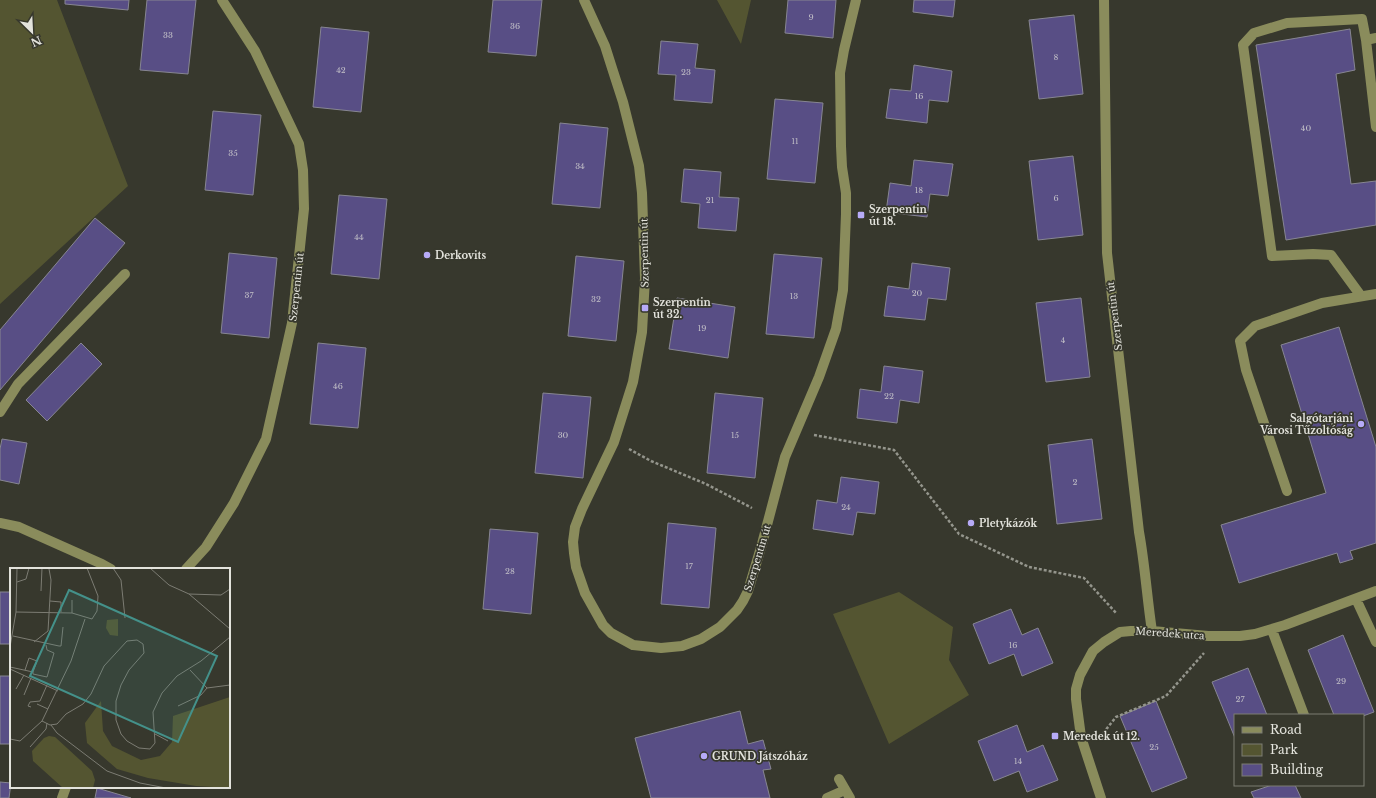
<svg xmlns="http://www.w3.org/2000/svg" width="1376" height="798" font-family="'Libre Baskerville',serif">
<rect width="100%" height="100%" fill="#37382d"/>
<path fill="#545531" d="M0,0H57L128,186L0,304Z
M717,0H751L741,44Z
M899,592L953,627L949,660L969,695L889,744L833,614Z"/>
<path fill="#584e85" stroke="#878692" d="M65,0H129L128,10L65,4Z
M147,0H196L188,74L140,70Z
M493,0H542L536,56L488,52Z
M788,0H836L833,38L785,33Z
M914,0H955L953,17L913,12Z
M1074,15L1083,94L1039,99L1029,20Z
M321,27L369,32L361,112L313,107Z
M1350,29L1355,70L1336,74L1351,184L1376,181V225L1286,240L1256,45Z
M661,41L698,44L695,68L715,70L712,103L674,100L676,75L658,74Z
M914,65L952,71L948,102L929,100L927,123L886,118L890,89L911,91Z
M775,99L823,103L815,183L767,179Z
M213,111L261,115L253,195L205,190Z
M560,123L608,128L600,208L552,204Z
M1073,156L1083,235L1038,240L1029,161Z
M914,160L953,164L948,196L930,194L927,217L886,212L890,183L911,186Z
M684,169L721,172L719,197L739,198L736,231L698,228L700,204L681,202Z
M339,195L387,199L379,279L331,274Z
M95,218L125,243L0,390V330Z
M229,253L277,258L269,338L221,333Z
M774,254L822,258L814,338L766,334Z
M576,256L624,261L616,341L568,336Z
M912,263L950,268L946,300L928,298L925,320L884,316L888,286L909,289Z
M677,298L735,307L728,358L669,349Z
M1081,298L1090,377L1046,382L1036,303Z
M1339,327L1376,447V543L1350,551L1353,559L1340,563L1337,553L1239,583L1221,525L1326,493L1281,345Z
M81,343L102,364L47,421L26,400Z
M318,343L366,348L358,428L310,424Z
M884,366L923,371L919,403L900,400L897,423L857,418L860,389L881,392Z
M543,393L591,397L583,478L535,473Z
M715,393L763,398L755,478L707,473Z
M2,439L27,443L19,484L0,480V449Z
M1092,439L1102,519L1057,524L1048,445Z
M841,477L879,482L875,514L857,512L853,535L813,529L817,500L837,503Z
M668,523L716,528L709,608L661,604Z
M490,529L538,533L531,614L483,609Z
M0,592H10L11,644H0Z
M1011,609L1022,635L1038,628L1053,663L1022,676L1014,654L989,664L973,624Z
M1343,635L1374,712L1363,716V715H1334L1308,650Z
M1248,668L1267,715H1235V738L1212,682Z
M0,676H11V744H0Z
M1156,701L1187,778L1152,792L1120,716Z
M740,711L748,744L763,740L771,769L763,770L770,798H651L635,738Z
M1017,725L1027,752L1043,745L1058,780L1027,792L1019,771L994,781L978,741Z
M0,782L11,783L9,798H0Z
M1272,785H1295L1301,798H1254L1251,792Z
M97,788L131,798H95Z"/>
<g fill="none" stroke-linecap="round" stroke-linejoin="round">
<path stroke="#94958c" stroke-width="2.5" stroke-dasharray="3 2" stroke-linecap="butt" d="M814,435L894,450L959,534L1029,567L1084,578L1117,614
M629,449L651,461L706,484L752,508
M1100,737L1116,717L1166,696L1204,653"/>
<path stroke="#8a8c5c" stroke-width="10" d="M584,0L605,46L612,68L623,102L639,166L642,193L645,278L642,332L633,382L614,442L582,509L575,527L573,542L574,553L576,567L585,593L603,625L611,633L633,645L661,648L682,646L701,639L720,627L737,610L743,601L748,591L762,544L785,457L819,377L836,329L843,290L846,214V193L842,167L841,146L840,73L844,50L856,0
M1104,0L1107,253L1139,532C1145,565 1147,598 1152,631
M1376,38L1366,40L1376,127
M1361,296L1331,255L1313,254L1272,256L1243,45L1254,33L1287,23L1362,19L1366,40
M0,412L18,384L125,274
M1287,491L1246,370L1240,341L1255,326L1322,303L1376,294
M0,523L19,527L102,564L111,569
M186,569L206,547L234,503L266,439L292,323L304,209L303,170L299,144L255,51L222,0
M1356,599L1376,642
M1272,630L1304,715
M839,779L850,798
M62,798L66,787
M827,798L845,790
M1101,798L1081,737L1076,699V689L1080,675L1093,651L1104,642L1120,632L1131,631H1152L1208,636H1240L1255,634L1285,625L1376,591"/>
</g>
<g fill="#b7abf8" stroke="#37382d" stroke-width="1.5">
<rect x="857" y="211" width="8" height="8" rx="2"/>
<circle cx="427" cy="255" r="4"/>
<rect x="641" y="304" width="8" height="8" rx="2"/>
<circle cx="1361" cy="424" r="4"/>
<circle cx="971" cy="523" r="4"/>
<rect x="1051" y="732" width="8" height="8" rx="2"/>
<circle cx="704" cy="756" r="4"/>
</g>
<g text-anchor="middle" stroke-width="3.5" stroke-linejoin="round" paint-order="stroke">
<g font-size="8" fill="#c0bec6">
<text x="811" y="20">9</text>
<text x="515" y="29">36</text>
<text x="168" y="38">33</text>
<text x="1056" y="60">8</text>
<text x="341" y="73">42</text>
<text x="686" y="75">23</text>
<text x="919" y="99">16</text>
<text x="1306" y="131">40</text>
<text x="795" y="144">11</text>
<text x="233" y="156">35</text>
<text x="580" y="169">34</text>
<text x="919" y="193">18</text>
<text x="1056" y="201">6</text>
<text x="710" y="203">21</text>
<text x="359" y="240">44</text>
<text x="917" y="296">20</text>
<text x="249" y="298">37</text>
<text x="794" y="299">13</text>
<text x="596" y="302">32</text>
<text x="702" y="331">19</text>
<text x="1063" y="343">4</text>
<text x="338" y="389">46</text>
<text x="889" y="399">22</text>
<text x="563" y="438">30</text>
<text x="735" y="438">15</text>
<text x="1075" y="485">2</text>
<text x="846" y="510">24</text>
<text x="689" y="569">17</text>
<text x="510" y="574">28</text>
<text x="1013" y="648">16</text>
<text x="1341" y="684">29</text>
<text x="1240" y="702">27</text>
<text x="1154" y="750">25</text>
<text x="1018" y="764">14</text>
</g>
<g font-size="10" font-weight="bold" fill="#e3e3dc" stroke="#37382d" text-anchor="start">
<text x="869" y="213">Szerpentin<tspan x="869" dy="12">út 18.</tspan></text>
<text x="435" y="259">Derkovits</text>
<text x="653" y="306">Szerpentin<tspan x="653" dy="12">út 32.</tspan></text>
<text x="1353" y="422" text-anchor="end">Salgótarjáni<tspan x="1353" dy="12">Városi Tűzoltóság</tspan></text>
<text x="979" y="527">Pletykázók</text>
<text x="1063" y="740">Meredek út 12.</text>
<text x="712" y="760">GRUND Játszóház</text>
</g>
<g font-size="10" fill="#e3e3dc" stroke="#37382d">
<text transform="translate(644 253) rotate(-91)" y="4">Szerpentin út</text>
<text transform="translate(296 287) rotate(-84)" y="4">Szerpentin út</text>
<text transform="translate(1114 316) rotate(-97)" y="4">Szerpentin út</text>
<text transform="translate(757 558) rotate(-73)" y="4">Szerpentin út</text>
<text transform="translate(1170 633) rotate(4)" y="4">Meredek utca</text>
</g>
</g>
<g transform="translate(10 568)">
<rect width="220" height="220" fill="#37382d"/>
<path d="M108,51V68L100,67L96,60L97,52ZM220,129V220L186,218L138,210L107,201L77,175L75,155L91,133L93,163L102,178L131,192L150,188L162,174L163,148ZM39,168L45,169L82,203L85,212L83,220H53L23,193L22,183L34,170Z" fill="#545531"/>
<path fill="none" stroke="#7c7c73" stroke-width="1" d="M103,0L111,12L115,50M140,0L159,17L179,26L211,27L220,21M7,14L16,11L19,0M31,23L32,0M179,26L220,61M40,33L51,34V44M6,44L62,45L82,51L87,43L88,28L77,0M62,45V32M3,68L49,78H51L53,59M24,74L38,63L41,12L39,1M0,79L6,44L7,0M0,99L23,104L27,93L19,90L15,102M0,101L48,123M180,102L197,120L220,117M23,104V106L37,109L44,85L37,82L36,77M6,121L14,107M14,127L21,110M27,136L38,141M168,138L191,127L197,120M21,139L18,138L20,134L30,133L37,117M32,153L40,157L47,156L56,146L73,136L81,126L94,98L117,73L127,72L133,76L134,85L119,102L111,117L106,133V152L111,166L117,173L129,180L140,181L145,175L143,144L152,125L167,108L191,93L220,69M41,157L47,165L97,203L130,215L156,220M145,166L158,173M0,171L10,173L32,153L61,93L75,51M20,179L36,161L37,155"/>
<path fill="#44918a" fill-opacity="0.15" stroke="#44918a" stroke-width="2" d="M59,22L207,88L168,174L20,108Z"/>
<rect width="220" height="220" fill="none" stroke="#e3e3dc" stroke-width="2"/>
</g>
<rect x="1234" y="714" width="130" height="72" fill="#37382d" stroke="#7c7c73"/>
<rect x="1242" y="727" width="20" height="6" fill="#8a8c5c" stroke="#7c7c73"/>
<text x="1270" y="734" font-size="12" fill="#e3e3dc">Road</text>
<rect x="1242" y="744" width="20" height="12" fill="#545531" stroke="#7c7c73"/>
<text x="1270" y="754" font-size="12" fill="#e3e3dc">Park</text>
<rect x="1242" y="764" width="20" height="12" fill="#584e85" stroke="#7c7c73"/>
<text x="1270" y="774" font-size="12" fill="#e3e3dc">Building</text>
<g transform="translate(32 32) rotate(156)" stroke="#37382d" stroke-width="3" paint-order="stroke">
<path d="M0-3L7 15L0 10L-7 15Z" fill="#e3e3dc"/>
<text y="-6" font-size="11" font-weight="bold" text-anchor="middle" fill="#e3e3dc">N</text>
</g>
</svg>
